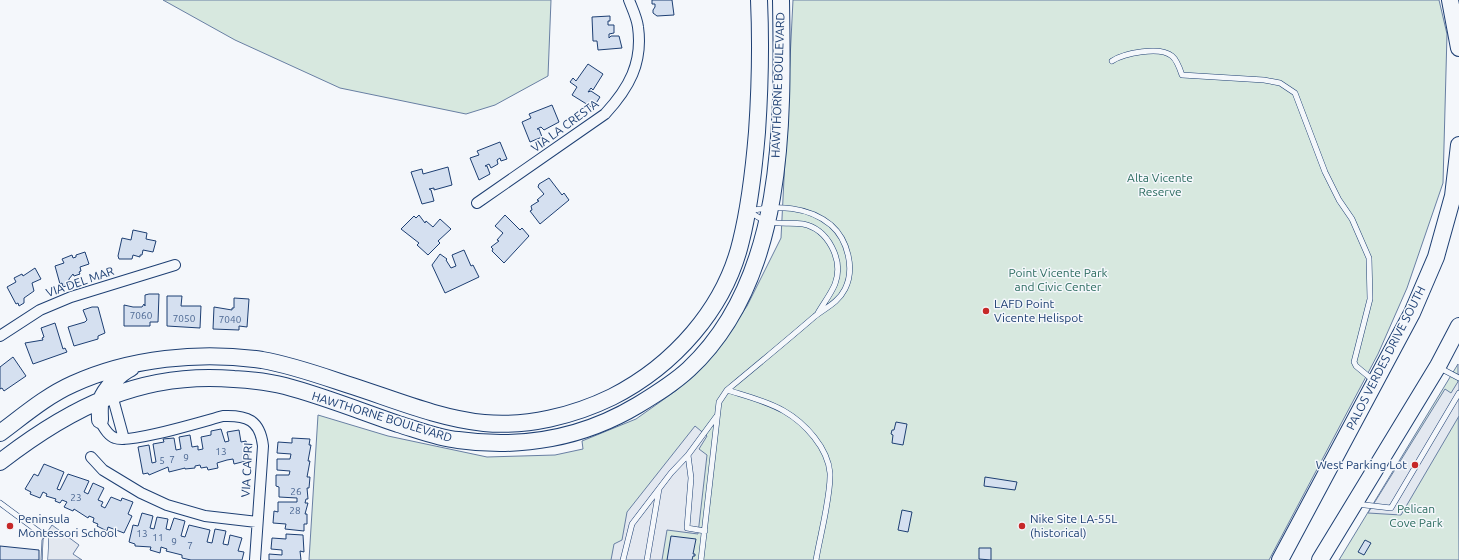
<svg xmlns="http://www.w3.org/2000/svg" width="1459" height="560" font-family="Ubuntu,sans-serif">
<rect width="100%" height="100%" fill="#f4f7fb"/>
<path fill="#d7e8df" stroke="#687fa3" d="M163,0H551L548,76L495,105L466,114L340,88L235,40Z
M793,0H1439L1447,34L1443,183L1407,288L1378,354L1269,560H309L318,415L388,436L487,457L555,455L583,449L582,441L636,419L677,390L715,353L747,306L781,238Z
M1458,364L1459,560H1339Z"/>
<path fill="#e3e8f0" stroke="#687fa3" d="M1459,380V416L1401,515L1368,513L1445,389L1451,393Z
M695,426L707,436L699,449L707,455L698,534L667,530L662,560H611L614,544L622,540L627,512Z
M52,525L79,545L73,554L82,560H41L42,540Z"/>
<path fill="#d5e0f0" stroke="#1d3f73" d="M652,0H672L674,15L657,16L653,13V10L655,7V4H652Z
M610,16V21H608V25H614V33L609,34V38L611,36H619L622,48L598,50L597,41H593L592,17Z
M588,64L603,74L593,90L591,88L588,92L591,91L600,97L593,108L572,95L577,87L570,82L573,78L576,81Z
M552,105L559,122L544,130L541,127L537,129H539L542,137L530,142L522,122L531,118L529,114Z
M500,142L507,159L501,161L500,158L497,160L498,164L491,168L489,164L485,166H487L490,174L479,180L470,158L479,155L477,151Z
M448,167L452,185L434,190V188L429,189L431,190L434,201L422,204L411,172L422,169L423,174Z
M549,178L562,195L564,193L569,200L540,224L530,211L532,210L531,206L539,201L537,200L544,194L538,187L539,184Z
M419,215L425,223L426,221L433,227L440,219L451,229L438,241L440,243L428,255L417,245L419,243L401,229L414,216L416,218Z
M505,215L520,230L522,228L529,236L504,263L492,251L493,249L491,247L499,241L497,240L503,233L495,226Z
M133,230L147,233L146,239L156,241L153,252L143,250L142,255H140V257L133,255L132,259H119L118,256L122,238L131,240Z
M464,250L471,266L473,265L479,277L445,293L432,265L440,254L447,259L446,260L451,268L456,266L452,255Z
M85,252L89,264L80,267L81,271L79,272L80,274L74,276L73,274L69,279V285L63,287L62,283L60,284L55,266L64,263L62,259L72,255L73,258L76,257V255Z
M35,268L41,279L32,283L34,291L24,298V303L19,306L18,303L16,304L7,287L16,282L14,278L22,274L23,276Z
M149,294H159L158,322H150V326H124V305L133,307H142L144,304L145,306V295Z
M167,296H182L181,306H201L200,328L167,326Z
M234,298L249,299L247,327L239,326V330L213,329L214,307L232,310V308H234Z
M92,307H98L105,333L98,336V339L74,346L68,327L85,322L87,320L83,310Z
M55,323L63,349L65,348L67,352L33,364L25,343L43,340L42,338L44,337L41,328Z
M13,357L26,376L4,391L2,388L0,389V367Z
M896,422L907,424L903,445L892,443L893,435L891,434L892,430H894Z
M221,429L225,442L229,441L227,432L239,430L241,442L246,441L250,460L234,464L233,459L227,460L217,463L218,468L208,470L207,467L201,468L200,465L195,466V468L185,469V468L169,472L168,467L149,475L148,473L143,474L138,447L149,445L152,463L156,462L153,444L164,442L163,439L174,438L176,450L181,449L179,437L190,435L192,447L198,446V450L203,449L201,437L211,435V431Z
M292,438L310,439L309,445H311L308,461H310L307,477H310L309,488H307L308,499H306L305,503H308L305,514H307V524H304V531L285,529L286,524L273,523L274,511L278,512V502H297V498L279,497V487L276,486V475H289L290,471L277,470V459H290L291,454L277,453L278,442L292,443Z
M44,464L64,472L57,489L60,490L68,474L89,481L84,492L88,494L93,483L104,488L98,500L103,502L101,506L105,508L111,497L121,501L122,498L133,502L128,514L132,516L124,533L108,527L107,531L97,526L98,524L93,522L94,518L89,516L88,518L74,509L73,511L64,507L67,502L62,500L60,503L55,501L56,499L46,496L47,494L43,492L40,498L30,494L31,492L25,489L34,474L38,476Z
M985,477L1017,482L1015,490L984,486Z
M902,510L912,512L908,532L898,530Z
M142,513L153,516L150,528L154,529L157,517L168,519L166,529L170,530L174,518L185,521L181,536L185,537L189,525L210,530L207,542L212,543L215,529L226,531L223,544L228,545L230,535L242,538L238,551L244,552L242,560H191L182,558V555L166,551L167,549L161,547L160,553L150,550L151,547L135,546V544L129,542L133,525L138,526Z
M286,534L303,535L304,552L300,551L301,560H269V554L282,555V550L271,549L272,538L286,539Z
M671,536L696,539L693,554H695V556H693L692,560H667Z
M1365,540L1371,543L1364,555L1358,552Z
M0,546L39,550V560H0Z
M979,548H991V560L979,559Z"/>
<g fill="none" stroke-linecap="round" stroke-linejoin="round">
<defs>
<path id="service" d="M1112,61C1124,53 1160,46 1172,56C1177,60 1180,69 1182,75L1264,80L1280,83L1295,93L1325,172L1339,200L1352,219L1369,258L1370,299L1354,362L1356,366L1374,381
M750,212C755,215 760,219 766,221C777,225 791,222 803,224C828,229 844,260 835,284C831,294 823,304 818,313
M1440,368L1459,378
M727,390C746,396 767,401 784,411C805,423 828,448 830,473C831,496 820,536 816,560
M0,503L46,537L45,560
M1356,504L1391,508L1459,393
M705,531L687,528L691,478L688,455L716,417
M623,560L632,524L671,473L688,455
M647,560L659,489
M701,560L719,402L727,390C756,366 785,342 814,317C825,308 838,303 845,289C855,269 848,240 831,225C808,206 777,205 750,211"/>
<path id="minor" d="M477,203L605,114C629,88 643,63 638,27C637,18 632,8 629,0
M0,336L40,310L71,297L175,265
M112,395L124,439
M97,417C102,423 106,435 115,438C130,444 204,421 223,416C247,415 260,420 263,446L255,560
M91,457L103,470L141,493L167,505L205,516L257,522"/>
<path id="primary" d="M1450,0L1459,48
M100,420C100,414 99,406 101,400C105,389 120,373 131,368
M0,433C23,416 46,396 73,384C130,358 200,351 262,360C291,365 319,375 346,384C391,398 436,418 484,423C527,427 573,416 612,397C673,366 725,309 741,241C750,205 754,168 757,132C760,88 761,44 759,0
M0,462C71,407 142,371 234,379C251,380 269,382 285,386C323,396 360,411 398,424C418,430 438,438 458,440C521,449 583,438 638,405C656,394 674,383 689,369C786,278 783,123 781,0
M1280,560L1412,313L1436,257L1453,196L1459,145
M1320,560L1438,366L1459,326"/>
</defs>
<use href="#service" stroke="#1d3f73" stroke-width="6"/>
<use href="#minor" stroke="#1d3f73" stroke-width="12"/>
<use href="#primary" stroke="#1d3f73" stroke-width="18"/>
<use href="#service" stroke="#f4f7fb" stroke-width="5"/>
<use href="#minor" stroke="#f4f7fb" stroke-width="10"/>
<use href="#primary" stroke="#f4f7fb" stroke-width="16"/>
</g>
<g fill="#c62828" stroke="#f4f7fb" stroke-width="1.5">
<circle cx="986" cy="311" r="4"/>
<circle cx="1415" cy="465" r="4"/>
<circle cx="10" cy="526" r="4"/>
<circle cx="1022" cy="526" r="4"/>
</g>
<g text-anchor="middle" stroke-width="3" stroke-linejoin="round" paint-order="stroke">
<g font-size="10" fill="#4b6792">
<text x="141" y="319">7060</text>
<text x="184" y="322">7050</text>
<text x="230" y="323">7040</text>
<text x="221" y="455">13</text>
<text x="186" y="461">9</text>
<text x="172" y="463">7</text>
<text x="162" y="464">5</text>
<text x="296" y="495">26</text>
<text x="76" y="501">23</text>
<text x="295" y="514">28</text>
<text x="142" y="537">13</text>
<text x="158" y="541">11</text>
<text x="174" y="545">9</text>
<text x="190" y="549">7</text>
</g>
<g font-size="12" fill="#1d3f73" stroke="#f4f7fb">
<text transform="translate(778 85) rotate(-88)" y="4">HAWTHORNE BOULEVARD</text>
<text transform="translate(565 126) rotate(-36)" y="4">VIA LA CRESTA</text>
<text transform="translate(80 282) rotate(-19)" y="4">VIA DEL MAR</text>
<text transform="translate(1386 358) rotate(-63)" y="4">PALOS VERDES DRIVE SOUTH</text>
<text transform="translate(382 417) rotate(17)" y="4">HAWTHORNE BOULEVARD</text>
<text transform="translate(247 470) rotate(-87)" y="4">VIA CAPRI</text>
</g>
<g font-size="12" fill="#2c6c60" stroke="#f4f7fb">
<text x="1160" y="182">Alta Vicente<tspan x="1160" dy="14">Reserve</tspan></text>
<text x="1058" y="277">Point Vicente Park<tspan x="1058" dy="14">and Civic Center</tspan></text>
<text x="1416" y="513">Pelican<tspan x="1416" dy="14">Cove Park</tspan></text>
</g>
<g font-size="12" fill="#1d3f73" stroke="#f4f7fb" text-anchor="start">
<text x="994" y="308">LAFD Point<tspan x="994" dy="14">Vicente Helispot</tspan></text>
<text x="1407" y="469" text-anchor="end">West Parking Lot</text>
<text x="18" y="523">Peninsula<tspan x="18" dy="14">Montessori School</tspan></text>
<text x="1030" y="523">Nike Site LA-55L<tspan x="1030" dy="14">(historical)</tspan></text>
</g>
</g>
</svg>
